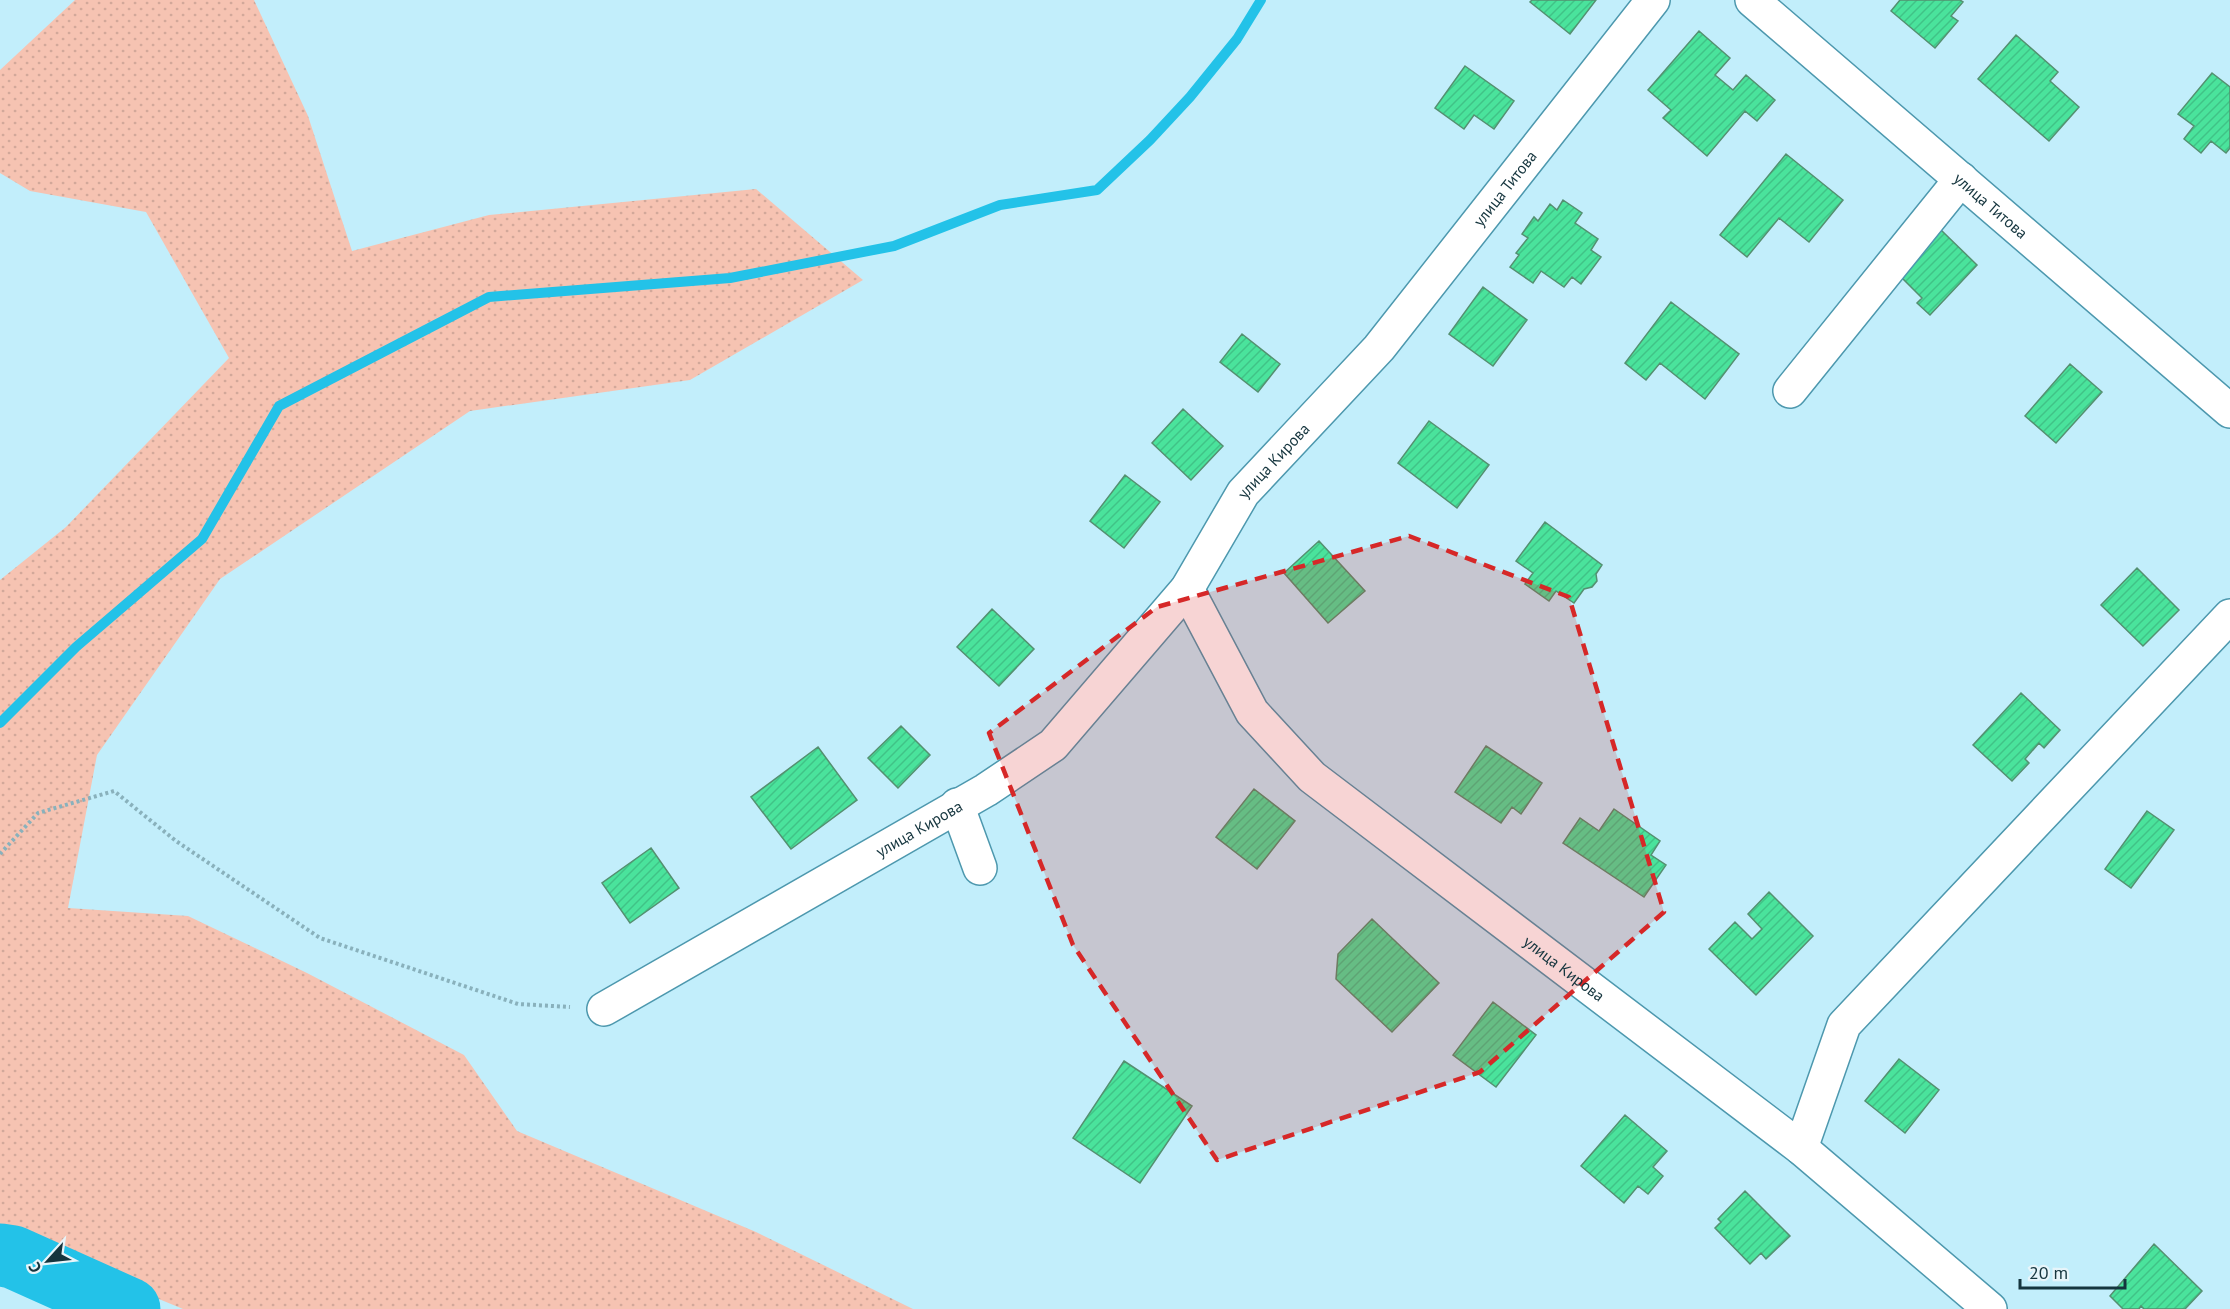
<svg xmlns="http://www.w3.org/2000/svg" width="2230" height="1309" font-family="'PT Sans',sans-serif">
<defs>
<pattern id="grass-dots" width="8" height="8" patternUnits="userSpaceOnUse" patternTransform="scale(1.5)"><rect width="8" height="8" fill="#f6c3b2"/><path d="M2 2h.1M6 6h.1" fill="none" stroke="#d2a89a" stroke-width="1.8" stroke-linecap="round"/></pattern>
<pattern id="building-hatch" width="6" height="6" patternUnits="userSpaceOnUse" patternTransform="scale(1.5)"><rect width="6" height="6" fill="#4ae39c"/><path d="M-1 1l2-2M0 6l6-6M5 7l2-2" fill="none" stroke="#40c387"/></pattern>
</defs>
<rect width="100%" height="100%" fill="#c2eefb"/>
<path fill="url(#grass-dots)" d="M75,0H254L308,116L352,251L489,215L756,189L863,280L690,380L470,411L220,579L97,755L68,908L188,916L307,973L464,1055L517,1131L756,1232L913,1309H183L19,1241L0,1239V580L66,527L229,358L146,212L30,191L0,173V70Z"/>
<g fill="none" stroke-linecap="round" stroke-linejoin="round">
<path stroke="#23c2e8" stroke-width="10" d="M0,723L76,647L202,539L279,406L489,297L730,278L894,246L1000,205L1097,190L1150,140L1190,97L1237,39L1261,0"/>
<path stroke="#23c2e8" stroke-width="63" d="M0,1255L13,1257L129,1309"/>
</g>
<path fill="url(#building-hatch)" stroke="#549070" stroke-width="1.5" d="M1532,0H1596L1570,34L1530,2Z
M1900,0H1960L1963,2L1951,16L1958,21L1935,48L1891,11Z
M1699,31L1730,58L1715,75L1733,90L1746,75L1775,100L1757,121L1745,111L1707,156L1663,118L1671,110L1648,90Z
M2016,35L2058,72L2050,81L2079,107L2049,141L1978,79Z
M1465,66L1514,101L1494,129L1474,115L1464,129L1435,108Z
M2212,73L2230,87V148L2226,153L2211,141L2201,153L2184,139L2194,126L2178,114Z
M1786,154L1843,200L1809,242L1779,218L1747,257L1720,235Z
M1563,200L1582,213L1575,223L1598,239L1591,250L1601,257L1581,284L1572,277L1564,287L1541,271L1533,283L1510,267L1519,255L1516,253L1528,238L1522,234L1534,217L1538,221L1550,204L1557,210Z
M1941,230L1977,265L1930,315L1917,303L1922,298L1899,275Z
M1483,287L1527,320L1493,366L1449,334Z
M1671,302L1739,354L1705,399L1660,363L1646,380L1625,363Z
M1242,334L1280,364L1258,392L1220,362Z
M2070,364L2102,392L2056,443L2025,416Z
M1183,409L1223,446L1191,480L1152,443Z
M1429,421L1489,465L1457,508L1398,463Z
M1125,475L1160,502L1124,548L1090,521Z
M1545,522L1602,565L1596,574L1597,581L1592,587L1584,589L1574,603L1556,591L1549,601L1525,584L1533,573L1516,561Z
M1319,541L1365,591L1328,623L1284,573Z
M2137,568L2179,610L2143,646L2101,605Z
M992,609L1034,649L999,686L957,647Z
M2021,693L2060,730L2044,748L2039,743L2025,759L2029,763L2012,781L1973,745Z
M901,726L930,755L898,788L868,758Z
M1486,746L1542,783L1521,814L1512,807L1501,823L1455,792Z
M818,747L857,800L791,849L751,797Z
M1254,789L1295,821L1257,869L1216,837Z
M1614,809L1660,841L1651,855L1666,865L1644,897L1563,843L1580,818L1599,831Z
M2147,811L2174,830L2131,888L2105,869Z
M651,848L679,888L630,923L602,883Z
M1769,892L1813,936L1756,995L1709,949L1735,922L1752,939L1762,929L1748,914Z
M1372,919L1439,983L1392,1032L1336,979L1338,954Z
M1493,1002L1536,1035L1496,1087L1453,1055Z
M1899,1059L1939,1090L1905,1133L1865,1101Z
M1124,1061L1192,1106L1140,1183L1073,1138Z
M1625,1115L1667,1151L1653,1167L1663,1176L1648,1194L1638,1186L1624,1203L1581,1166Z
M1745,1191L1790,1236L1766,1259L1761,1253L1750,1264L1715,1228L1721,1222L1718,1219Z
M2154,1244L2202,1291L2185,1309H2144L2141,1306L2139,1309H2123L2110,1296Z"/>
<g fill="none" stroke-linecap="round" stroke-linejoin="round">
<defs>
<g id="minor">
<path id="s1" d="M1752,0L2230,411"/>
<path d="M1790,391L1961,179"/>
<path id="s2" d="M1187,589L1252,712L1312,777L1801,1148L1990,1309"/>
<path d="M957,805L980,868"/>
<path id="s3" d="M604,1009L986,790L1053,745L1187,589L1243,493L1379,348L1653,0"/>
<path d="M1801,1148L1844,1025L2230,616"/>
</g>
</defs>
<use href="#minor" stroke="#4d98ae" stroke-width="36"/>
<path stroke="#89b1bc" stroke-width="4" stroke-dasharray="3 3" stroke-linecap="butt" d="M0,854L38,813L114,791L176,841L320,938L518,1004L570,1007"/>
<use href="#minor" stroke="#fff" stroke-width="33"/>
</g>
<path fill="#d62828" fill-opacity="0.2" stroke="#d62828" stroke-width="4.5" stroke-dasharray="12 8" stroke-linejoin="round" d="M1409,536L1569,597L1664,912L1480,1072L1217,1160L1073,945L989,733L1157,607Z"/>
<g text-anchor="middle" stroke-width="5" stroke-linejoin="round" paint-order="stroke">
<g font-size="16" fill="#15353e" stroke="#e7f5fa">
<text dy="6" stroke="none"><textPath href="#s3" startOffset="1240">улица Титова</textPath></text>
<text dy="6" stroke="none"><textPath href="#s1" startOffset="315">улица Титова</textPath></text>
<text dy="6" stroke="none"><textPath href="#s3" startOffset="882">улица Кирова</textPath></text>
<text dy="6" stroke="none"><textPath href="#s3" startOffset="363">улица Кирова</textPath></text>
<text dy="6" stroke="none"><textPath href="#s2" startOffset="544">улица Кирова</textPath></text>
</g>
</g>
<g transform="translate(48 1261) rotate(243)" stroke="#e7f5fa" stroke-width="4.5" paint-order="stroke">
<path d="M0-4.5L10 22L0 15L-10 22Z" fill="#15353e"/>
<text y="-9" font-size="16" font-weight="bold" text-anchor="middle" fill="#15353e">С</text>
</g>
<path d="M2020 1279v9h105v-9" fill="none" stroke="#15353e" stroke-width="3"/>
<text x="2029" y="1279" font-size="18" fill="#15353e" stroke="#e7f5fa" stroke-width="4.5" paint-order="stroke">20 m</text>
</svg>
